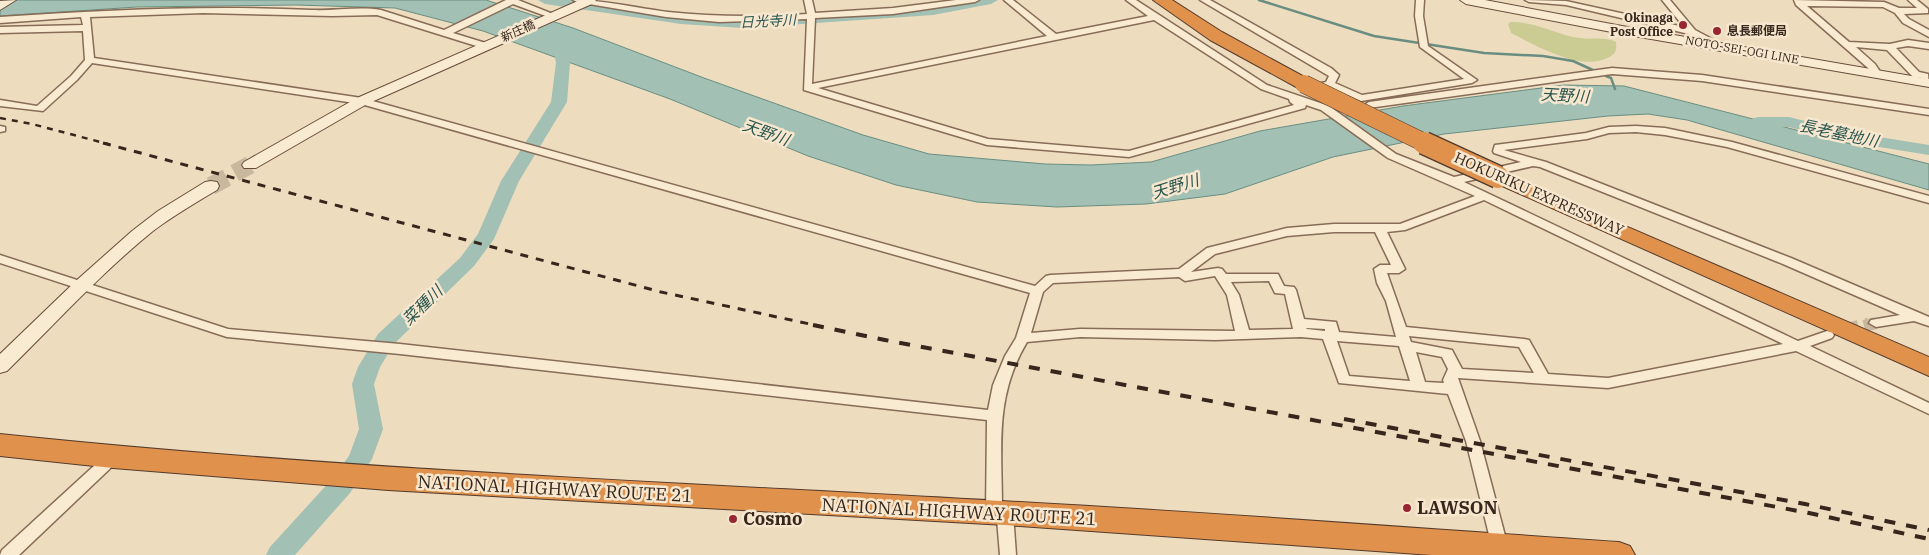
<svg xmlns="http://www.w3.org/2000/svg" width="1929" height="555" font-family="'IBM Plex Serif','Noto Sans JP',serif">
<rect width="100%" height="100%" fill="#eedcbf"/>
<path fill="#cbcc93" d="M1510,22C1535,21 1557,35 1580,38C1592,40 1605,36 1616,42C1617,53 1615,55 1605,59C1578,70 1535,45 1511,33L1508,24Z"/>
<path fill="#a2c0b4" stroke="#698e81" d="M0,0H486L573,28L704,78L863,135L929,154L1045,164L1091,165L1151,162L1260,131L1403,106L1564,85L1624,86L1929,164V190L1687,120L1648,114L1608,116L1444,134L1333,157L1225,194L1146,204L1057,207L977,202L896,185L808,156L670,99L483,31L395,8L296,5L137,7L0,16Z"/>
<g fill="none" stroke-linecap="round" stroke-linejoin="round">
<path stroke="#698e81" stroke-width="2.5" d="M1259,0L1374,36L1484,53L1543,56L1573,61L1595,71
M1606,76L1611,78L1615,89"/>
<path fill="#a2c0b4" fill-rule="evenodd" d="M538,0H572L681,16L743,20L823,16L933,7L970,0H998L991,4L933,15L743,28L681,24L545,4Z
M560,42L565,43L570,63L567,102L519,181L494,239L474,266L394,344L380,367L374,384L383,429L372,459L350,493L295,555H266L270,547L332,479L349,456L359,429L352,384L358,367L378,334L460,258L478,234L501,181L551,102L556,63L553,46L555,43Z
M1758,117H1789L1848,132L1929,145V155L1848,142L1789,127H1762L1757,131H1745L1743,128C1747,122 1751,119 1758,117Z"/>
<path stroke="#c9b89e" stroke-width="12" stroke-dasharray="12 5.5" stroke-linecap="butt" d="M1864,326L1876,323"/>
<path stroke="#c9b89e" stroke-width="15" stroke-dasharray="15 8" stroke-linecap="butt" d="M1844,331L1869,325"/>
<path stroke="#c9b89e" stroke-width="18" stroke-dasharray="18 9" stroke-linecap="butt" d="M211,186L250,165"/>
<defs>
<path id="street" d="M506,0H518L558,16L551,18L513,4L453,33L489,44L490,46L486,49L377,15L332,16L203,13L90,17L94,58L362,98L1035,286L1046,276L1050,275L1179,269L1207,248L1287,228L1334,224H1400L1475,196L1388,158L1321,110L1306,105L1305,108L1129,157L987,145L804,90L807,19L719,22L666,17L577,2L573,0C605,0 636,8 668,12C715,17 760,17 807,14L804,0H812L815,13L893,8L956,0H979L975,2L893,14L815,18L812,84L1047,36L1004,0H1013L1056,34L1148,16L1126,0H1136L1267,85L1329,106L1396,154L1454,177L1521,162L1494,153L1493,151L1495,145L1586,133L1609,127L1636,126L1665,128L1732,142L1929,196V203L1727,147L1665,135L1636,132L1609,133L1587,139L1504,150L1546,162L1791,258L1929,317V326L1914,321L1876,327L1869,323L1871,320L1900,315L1783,264L1540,167L1533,166L1464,182L1798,341L1827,331L1832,332L1834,335L1832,338L1810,346L1929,403V414L1796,351L1608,388L1458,378L1480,441L1508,547L1506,552L1500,554L1494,552L1492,547L1466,441L1448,394L1339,383L1323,339L1301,337L1215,340L1080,337L1027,342C994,397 1002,447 1002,508H1011L1013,513L1016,555H1000L997,519H988L986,514L987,420L400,354L227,337L0,263V255L228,329L400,344L988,410L993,385L1005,356L1016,338L1030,293L361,104L92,63L77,80L43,111L0,106V100L37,106L71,76L85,60L83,31L0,33V27L83,25L81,17L0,23V17C104,10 208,5 312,10C335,11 360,6 381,10L444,30ZM1154,20L1261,89L1289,99L1290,102L1294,105L1129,151L988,139L818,88ZM1484,200L1783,344L1608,378L1548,374L1529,340L1524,339L1406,327L1387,273H1399L1405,269L1387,232L1405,230ZM1334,232H1375L1391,265H1380L1374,269L1377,283L1386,301L1396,337L1339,332L1336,322L1304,319L1296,290L1294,287L1284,286L1278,274H1226L1222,269L1218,268L1191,272L1215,254L1287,236ZM1215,276L1227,295L1235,331L1080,329L1031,333L1043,292L1053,283L1179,277L1185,281ZM1269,281L1275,293L1285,294L1293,329L1249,330L1239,295L1231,282ZM1306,328L1325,329V331L1307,329ZM1409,336L1519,347L1534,373L1462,369L1452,350L1411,342ZM1337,341L1399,346L1410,381L1349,376ZM1416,352L1442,357L1448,369L1443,380L1444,383L1425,382Z
M1200,0H1210L1331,68L1339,75L1335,83L1362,95L1464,79L1420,47L1415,16L1416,0H1424L1423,16L1428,46L1477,80L1472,83L1361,101L1329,87L1308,90V86L1326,82L1329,76Z
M1525,0L1566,1L1684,27L1662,0H1670L1695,30L1727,47L1726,49H1720L1689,34L1566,5L1529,2Z
M1794,0L1884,2L1899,8H1917L1908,0H1917L1928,9V13L1904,14L1909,19L1929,30V37L1903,23L1895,13L1883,7L1807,6L1849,42L1890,44L1908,40L1929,43V49L1908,46L1896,48L1919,72L1928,74L1929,85L1926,84L1922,78L1913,77L1887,50L1856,47L1875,64L1881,73L1876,76L1873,75L1868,68L1796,5Z
M1612,68L1702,75L1929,109V115L1702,81L1612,74L1369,108L1364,105L1369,102Z
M0,126L5,127V131L0,132Z
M113,451L118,453L121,457L118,461L19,555H0L2,550L108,453Z"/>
<path id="secondary" d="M16,0L0,10V1Z
M580,0H596L594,3L367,104L256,168H244L242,165L244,162L357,98Z
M1460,0H1485L1622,26L1929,79V87L1622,34L1466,4Z
M211,181L217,182L219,186L217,190C195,203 173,216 153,231C101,273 55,324 7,371L0,373V354L78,279L132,231L158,211L205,182Z"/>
<path id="highway" d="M1153,0H1172L1222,32L1310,80L1313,84L1310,88L1304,89L1298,88L1210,40Z
M1498,171L1929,357V376L1491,181L1488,177L1491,173Z
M0,434C333,469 667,482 1001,501C1207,512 1413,528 1619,542L1630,546L1635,555H1432L1005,525L388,490L113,468L0,456Z"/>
</defs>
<use href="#street" stroke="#876c57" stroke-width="3"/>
<use href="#secondary" stroke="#694d3a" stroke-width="2"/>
<use href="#highway" stroke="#543b2c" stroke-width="2"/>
<use href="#street" fill="#f9ead2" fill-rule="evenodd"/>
<use href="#secondary" fill="#f9ead2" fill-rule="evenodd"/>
<use href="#highway" fill="#e0924d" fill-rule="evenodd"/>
<path stroke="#36261c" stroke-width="2.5" stroke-dasharray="6 6" stroke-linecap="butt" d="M0,118L32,124L108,144"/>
<path stroke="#36261c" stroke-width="3" stroke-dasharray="8 8" stroke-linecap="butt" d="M103,143L661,292L819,326"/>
<path stroke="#36261c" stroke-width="4" stroke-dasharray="11 11" stroke-linecap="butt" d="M813,325L885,340L1809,513L1929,539
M1344,419L1805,504L1929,530"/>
<defs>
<path id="highway-bridge-far1" d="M1304,84L1427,144"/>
<path id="highway-bridge" d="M1424,143L1498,177"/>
</defs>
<use href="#highway-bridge-far1" stroke="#543b2c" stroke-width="19" stroke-linecap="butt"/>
<use href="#highway-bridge" stroke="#543b2c" stroke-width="25" stroke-linecap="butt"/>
<use href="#highway-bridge-far1" stroke="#e0924d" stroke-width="18"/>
<use href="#highway-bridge" stroke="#e0924d" stroke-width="22"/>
</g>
<g fill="#972631" stroke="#f6e7ce" stroke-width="2">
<circle cx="1683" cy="25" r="5"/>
<circle cx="1717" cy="31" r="5"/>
<circle cx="1407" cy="508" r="5"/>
<circle cx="733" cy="519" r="5"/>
</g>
<g text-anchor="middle" stroke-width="5" stroke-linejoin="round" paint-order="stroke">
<g font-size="12" font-weight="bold" fill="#36261c" stroke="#f6e7ce" text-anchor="end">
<text x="1673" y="22">Okinaga<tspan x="1673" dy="14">Post Office</tspan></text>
<text x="1727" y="35" text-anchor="start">息長郵便局</text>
</g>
<g font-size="12" fill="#36261c" stroke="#f6e7ce">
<text transform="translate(518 31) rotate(-24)" y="4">新庄橋</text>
<text transform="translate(1742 50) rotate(10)" y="4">NOTO-SEI-OGI LINE</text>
</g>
<g font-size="14" font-style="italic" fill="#2b5650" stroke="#f6e7ce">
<text transform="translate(768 21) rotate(-3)" y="5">日光寺川</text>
</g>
<g font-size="15" fill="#36261c" stroke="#f6e7ce">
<text transform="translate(1539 194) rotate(24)" y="5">HOKURIKU EXPRESSWAY</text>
</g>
<g font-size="16" font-style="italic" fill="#2b5650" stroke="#f6e7ce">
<text transform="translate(1565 95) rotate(3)" y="6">天野川</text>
<text transform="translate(766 132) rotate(20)" y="6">天野川</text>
<text transform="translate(1839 133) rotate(12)" y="6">長老墓地川</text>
<text transform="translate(1175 186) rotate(-17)" y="6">天野川</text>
<text transform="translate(422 305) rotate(-44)" y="6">菜種川</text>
</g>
<g font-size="18" fill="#36261c" stroke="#f6e7ce">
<text transform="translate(555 489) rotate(3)" y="6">NATIONAL HIGHWAY ROUTE 21</text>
<text transform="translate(959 512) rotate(3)" y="6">NATIONAL HIGHWAY ROUTE 21</text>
</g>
<g font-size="18" font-weight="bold" fill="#36261c" stroke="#f6e7ce" text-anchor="start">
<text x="1417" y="514">LAWSON</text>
<text x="743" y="525">Cosmo</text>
</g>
</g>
</svg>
